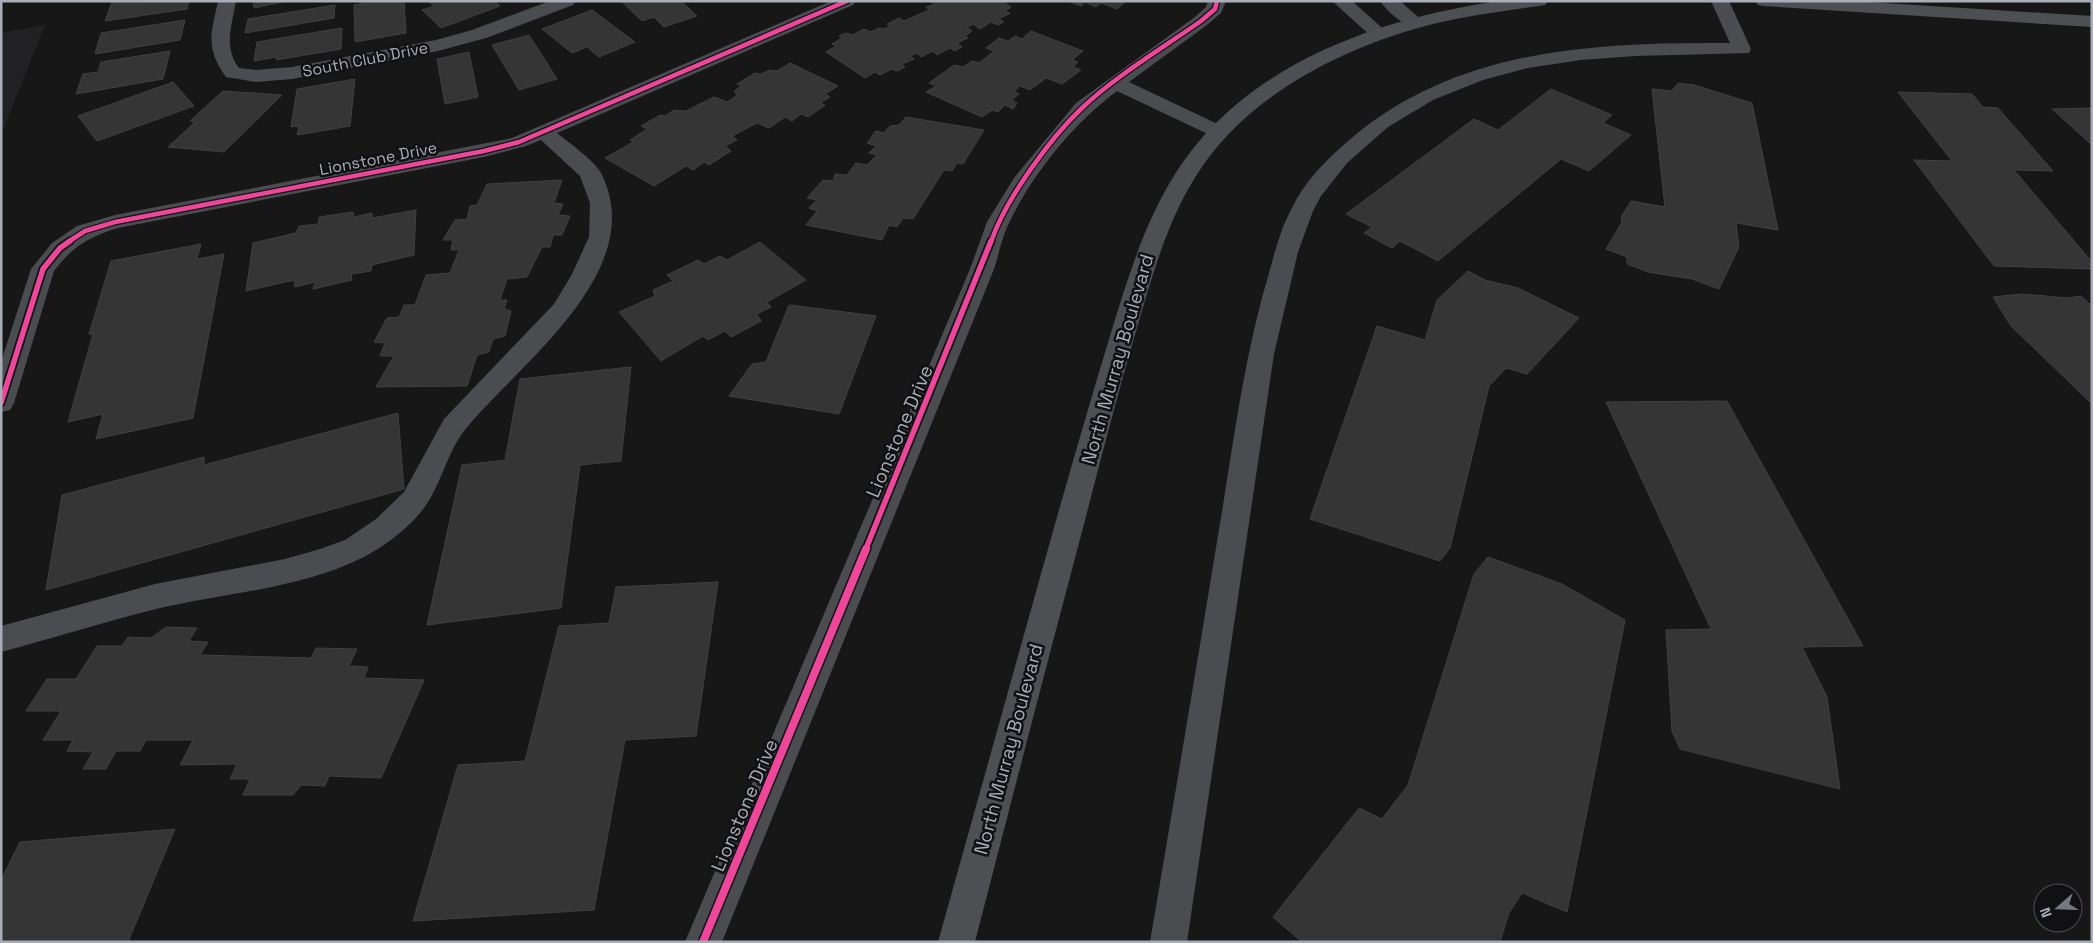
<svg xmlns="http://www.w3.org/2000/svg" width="2093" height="943" font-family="'Space Grotesk',sans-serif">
<rect width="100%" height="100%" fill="#171717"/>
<path fill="#212123" d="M45,25L1,135V33Z"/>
<path fill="#353536" stroke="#3f4043" d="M189,1L187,9L105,21L112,2Z
M253,1H288L254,8Z
M373,1H404L406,33L355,42L354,5Z
M428,1H494L500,6L441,28L422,10L434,6Z
M621,1H681L697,16L664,27L654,17L642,21Z
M930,1H1002L1011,7L1005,11L1010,13L999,19L1004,22L998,25L991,22L980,29L973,24L967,28L972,31L965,36L968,38L957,43L962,47L955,51L950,48L937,55L933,51L921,57L917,53L910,56L914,59L902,64L905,67L897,71L892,69L880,75L875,72L865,78L826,52L836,46L832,44L842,38L839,36L846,33L852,35L864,29L870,32L879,28L884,29L891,26L887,24L899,18L904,21L929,10L926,7L935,4Z
M1068,1H1126L1117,9L1101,3L1096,7L1085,2L1081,6Z
M335,5L334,18L245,33L248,19Z
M592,10L635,42L599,57L587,47L572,53L542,29Z
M185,20L180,40L95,54L101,33Z
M342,28L341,49L276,60V57L254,61L257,42Z
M1031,31L1083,51L1072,60L1078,62L1073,67L1081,70L1062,84L1046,78L1030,90L1020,86L1014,91L1019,94L1012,100L1017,103L1013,109L1005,105L998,112L992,110L982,117L926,92L936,86L929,83L954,65L963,67L972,61L979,63L994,51L986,48L999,38L1008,41L1015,36L1022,39Z
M529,35L557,79L519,90L492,45Z
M170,51L163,79L76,94L83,74L98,72L101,62Z
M469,52L478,97L445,104L437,59Z
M790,63L838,86L825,94L830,97L820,103L825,105L808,117L801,114L792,121L785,117L769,128L757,123L732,136L737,140L725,146L731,151L709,165L704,162L693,170L686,166L654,186L605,158L633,142L630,140L647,129L641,126L660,115L665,116L674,110L686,111L714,97L728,102L737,95L734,91L742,86L737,84L755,73L761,74L770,70L777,71Z
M355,79L350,126L297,135L299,126L291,127L297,89Z
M173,82L194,106L97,141L78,116Z
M1678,83L1694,85L1752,103L1778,230L1736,223L1739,247L1719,289L1692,279L1648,272L1627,264V257L1606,249L1622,222L1621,217L1631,201L1665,207L1652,89L1672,91Z
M1551,89L1612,115L1603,123L1631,135L1589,171L1561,159L1438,261L1400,241L1392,248L1364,233L1372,227L1346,214L1474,119L1498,130Z
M223,91L282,95L224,152L168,147L195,122L190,121Z
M1898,92L1972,94L1983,107L1998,108L2053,171L2014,170L2092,262V269L1994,266L1914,160L1952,161Z
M2092,108V145L2052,109Z
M906,117L984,130L963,164L957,163L952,171L944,170L913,219L903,218L897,227L889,225L882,240L806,225L817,211L809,208L817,200L807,198L823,180L833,181L835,174L847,175L856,163L867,165L877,155L869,153L876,146L867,143L876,131L884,133L890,126L899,125Z
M562,180L554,203L563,204L558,215L570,216L562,235H553L550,247H542L527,277L507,279L500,300H507L504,309L511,311L505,336L493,339L489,352L477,355L467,386L376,387L394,356H380L385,343L374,342L387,318L399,317L404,305H415L426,275L450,273L459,250H451L453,240H443L455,220L467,219L470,206L477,205L487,184Z
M416,210L414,255L372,265L371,271L351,274L352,280L313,289L315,282L295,287L294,280L246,291L253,243L296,233L299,226L318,224L319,217L353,212L354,217L372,213V218Z
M760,242L806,280L767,302L771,307L757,314L761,321L731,337L725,331L708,340L703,336L661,361L619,312L655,296L653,290L673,281L667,275L698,260L704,264L720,256L727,260Z
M201,244L197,259L224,254L193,418L96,439L103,414L68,422L93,334H89L111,261Z
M1468,271L1485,280L1518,288L1579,318L1527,374L1506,368L1489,386L1450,548L1440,561L1310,519L1377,326L1425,340L1437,300Z
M2022,294L2068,298L2081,296L2092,306V404L2011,326L1993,297Z
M789,305L876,316L839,414L729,396L752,364L766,362Z
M631,367L621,461L580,465L561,608L427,625L462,465L505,460L520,379Z
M1727,401L1863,646L1802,647L1827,697L1840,789L1680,749L1672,731L1666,630L1711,629L1606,402Z
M398,413L404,489L46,590L62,495L204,457V465Z
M1488,557L1562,584L1625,620L1567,912L1522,893L1509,913L1500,942H1302L1273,917L1359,808L1382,819L1408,785L1474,574Z
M718,582L696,736L625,740L594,910L413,921L458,765L525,761L559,626L609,623L616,587Z
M166,627L197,628L189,641L208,642L200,655L311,658L316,648L357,649L349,666L368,667L364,678L424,680L381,778L329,776L325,786L301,785L293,795H243L250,779H230L237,764L180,765L193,740H146L140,751H116L106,769H83L93,752L67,751L73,740H43L61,711H26L47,679H76L97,646H122L128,637L151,638Z
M175,829L128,942H1V880L20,842Z"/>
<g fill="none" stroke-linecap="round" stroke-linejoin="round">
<path fill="#4b4c50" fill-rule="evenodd" d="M218,1H236C232,25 223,47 239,68L256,70L292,67L436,40L472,30L550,1H576L573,5L486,38L438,51L292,79L256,82L226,77C205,48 211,34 218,1Z
M831,1H856L853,5L557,133C569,143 594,160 601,173C651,271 517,365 464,431C447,453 441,485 424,508C410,527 385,546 364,557C300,589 224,593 156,609C104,622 53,638 1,652V626L155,584L285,559L320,549L345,540L376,519L404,492L444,419L554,304L571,276L589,237L590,203L580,176L541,140L526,146L484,157L118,228C89,237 73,246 54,271L14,403L10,410L1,412V362L31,269L52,243L77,226L115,215L512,138Z
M1208,1H1226L1221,13L1207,25L1129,82L1226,128L1229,132L1226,136L1219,138L1212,136L1117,91C1073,124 1034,172 1010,221C1002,236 999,254 994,269L722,942H685L970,269L987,222L1014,178L1076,103L1195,17L1206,7Z
M1332,1H1352L1389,34L1387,38H1373Z
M1380,1H1400L1425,23L1422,27C1408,30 1388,13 1380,1Z
M1711,1H1729L1751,49L1749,53L1635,56L1581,60L1528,68L1483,80L1433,100L1388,127L1347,163L1321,196L1313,211L1298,252L1274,354L1187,942H1150C1175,794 1200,647 1224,499C1236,423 1247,346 1269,273C1275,251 1281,228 1292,208C1304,182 1326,160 1347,142C1454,48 1595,42 1730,43Z"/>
<path fill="#4d4f52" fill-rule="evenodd" d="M1499,1H1548L1545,5L1539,6C1503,11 1467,16 1433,24C1358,43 1277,81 1225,138C1173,194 1155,267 1134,338C1116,400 1100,462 1084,524C1047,663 1011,802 975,942H938C977,803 1016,663 1055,524C1073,461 1091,398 1110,336C1133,261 1155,187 1210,129C1284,51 1396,16 1499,1Z
M1755,1H1852L2092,16V27L1764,6L1758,5Z"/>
<defs>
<path id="cycleway-far2" d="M68,242L85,231L115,222L484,151L519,142L847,1
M991,242C1005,200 1050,138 1083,107C1116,76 1164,47 1201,21L1215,9L1217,1"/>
<path id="cycleway-far1" d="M1,403L43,269L60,248L70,241
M865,551L991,241"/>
<path id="cycleway" d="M703,942L866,549"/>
</defs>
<use href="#cycleway-far2" stroke="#111113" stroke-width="7"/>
<use href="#cycleway-far1" stroke="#111113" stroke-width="9"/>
<use href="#cycleway" stroke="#111113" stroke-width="11"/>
<use href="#cycleway-far2" stroke="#ed469a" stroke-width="4.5"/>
<use href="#cycleway-far1" stroke="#ed469a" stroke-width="5.5"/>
<use href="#cycleway" stroke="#ed469a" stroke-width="8"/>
</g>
<g text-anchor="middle" stroke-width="5" stroke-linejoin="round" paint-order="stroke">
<g font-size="16" fill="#a8adb8" stroke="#111113">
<text transform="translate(365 59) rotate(-11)" y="6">South Club Drive</text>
<text transform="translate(378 158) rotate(-11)" y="6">Lionstone Drive</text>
</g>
<g font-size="19" fill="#a8adb8" stroke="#111113">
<text transform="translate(1117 359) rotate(-74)" y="7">North Murray Boulevard</text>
<text transform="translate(899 431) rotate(-67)" y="7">Lionstone Drive</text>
<text transform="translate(1008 749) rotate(-75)" y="7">North Murray Boulevard</text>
<text transform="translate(744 805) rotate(-67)" y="7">Lionstone Drive</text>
</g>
</g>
<rect width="2093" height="943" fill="none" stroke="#a8adb8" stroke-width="5"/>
<g transform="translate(2058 908) rotate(250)"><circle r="24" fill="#111113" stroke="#4d4f55"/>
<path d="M0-4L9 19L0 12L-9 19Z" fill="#757880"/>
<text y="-8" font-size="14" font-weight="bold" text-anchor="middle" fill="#a8adb8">N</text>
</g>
</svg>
